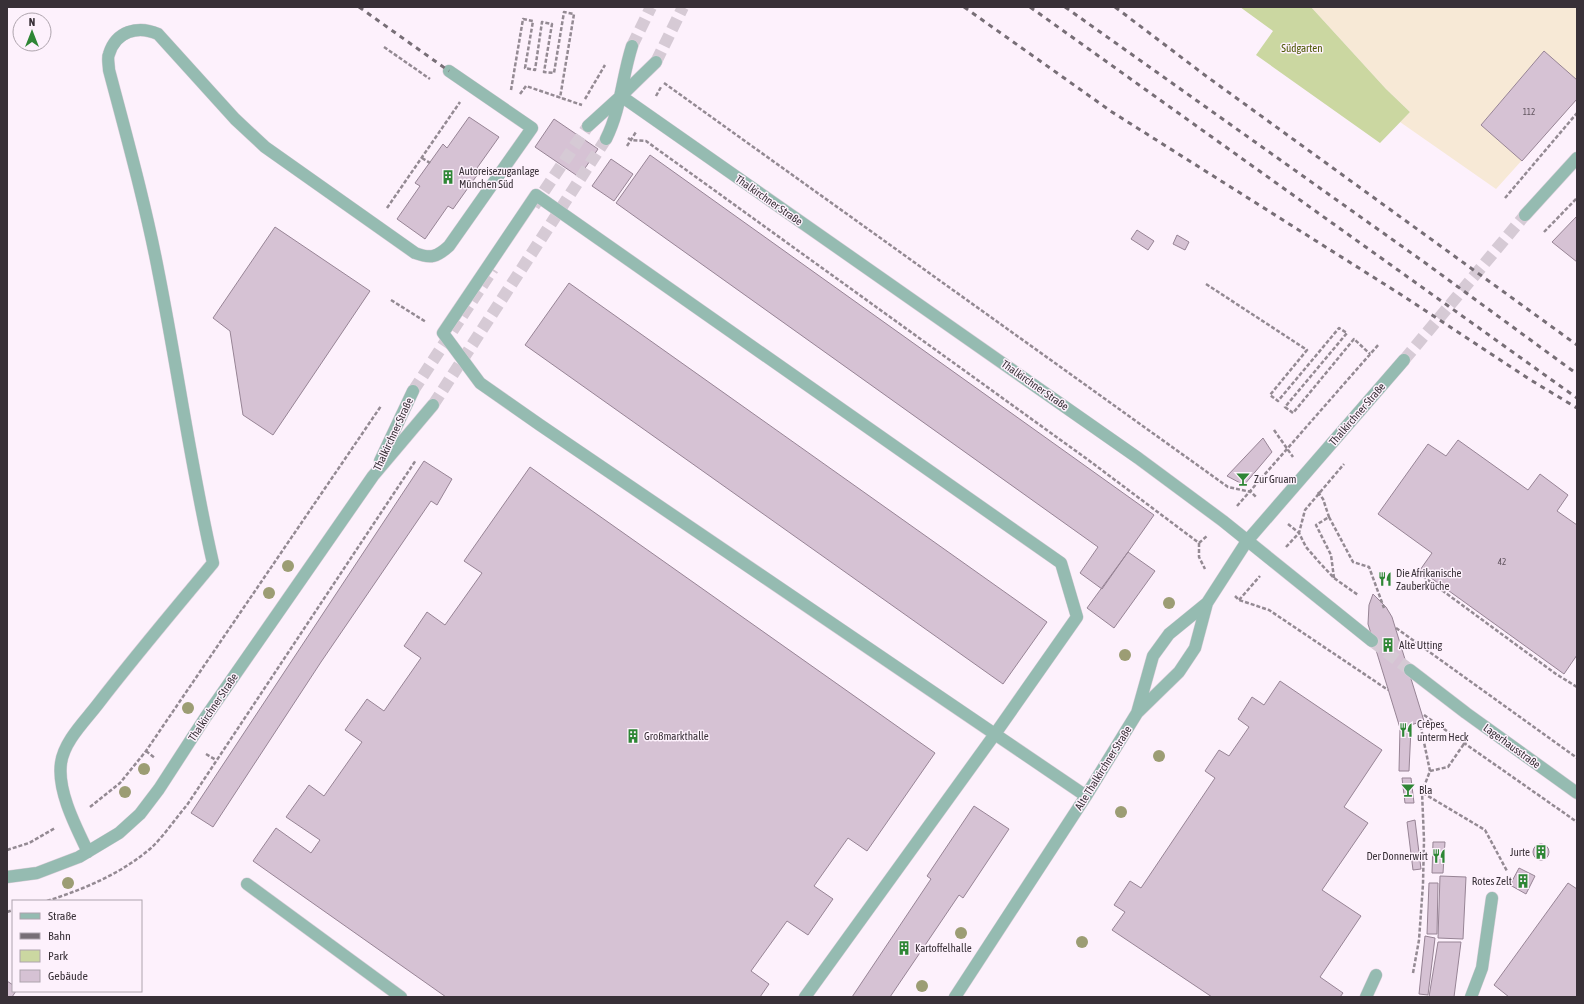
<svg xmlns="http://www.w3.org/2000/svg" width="1584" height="1004" font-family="'Asap Condensed',sans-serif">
<rect width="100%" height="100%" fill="#fdf1fc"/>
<path fill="#f7e9d6" d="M1311,7H1577V99L1496,189L1400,122L1410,112L1386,89Z"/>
<path fill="#cbd7a1" d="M1240,7H1311L1386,89L1410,112L1380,143L1256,55L1273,31Z"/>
<path fill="#d6c2d4" stroke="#978495" d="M1544,51L1577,80V99L1522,161L1481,125Z
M469,117L499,137L477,168L480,171L453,209L448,206L425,239L397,219L420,186L415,183L443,144L447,148Z
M554,119L598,149L579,177L535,147Z
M650,155L1154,515L1102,589L1080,573L1098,547L616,203Z
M611,159L633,174L614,201L592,186Z
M1577,216V262L1552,242Z
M275,227L370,291L273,435L243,415L230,331L213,318Z
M1137,230L1154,241L1148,250L1131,239Z
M1177,235L1189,242L1185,250L1173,244Z
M569,283L1047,622L1003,684L525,345Z
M1263,438L1272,452L1244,485L1227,476Z
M1458,440L1528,490L1540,474L1568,495L1557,511L1577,525V655L1564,674L1420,570L1432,553L1378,514L1428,444L1446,456Z
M424,461L452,479L437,505L431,501L321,662L213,827L191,813Z
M530,467L935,753L867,851L848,838L814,886L833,899L808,935L787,921L751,971L769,984L760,997H446L253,861L276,828L311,853L320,840L286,817L309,785L324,796L362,742L345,730L367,699L384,711L421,658L404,646L427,612L445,625L482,573L464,561Z
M1128,552L1155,571L1114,628L1087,608Z
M1373,594L1386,607L1392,617L1424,721L1400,728L1368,624L1369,605Z
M1280,681L1382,750L1344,807L1368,823L1322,890L1361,916L1320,977L1343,993L1340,997H1212L1112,930L1125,912L1114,905L1130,881L1141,888L1215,778L1205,771L1219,750L1229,756L1249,727L1238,719L1252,697L1264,705Z
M1400,728H1411L1409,771H1399Z
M1402,778H1411L1414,803H1405Z
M974,806L1009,829L963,898L959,895L890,997H852L931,879L927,876Z
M1415,820L1421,869L1413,870L1407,822Z
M1433,842H1445L1443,873H1432Z
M1533 852a8 8 0 1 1 16 0a8 8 0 1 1-16 0Z
M1519,868L1535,876L1526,894L1510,885Z
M1440,876L1466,877L1463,939L1438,938Z
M1429,883H1438L1437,934H1427Z
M1568,883L1577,889V997H1509L1494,985Z
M1425,936L1435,938L1428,995L1419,994Z
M1438,942H1461L1454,997H1429Z
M7,981L13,985V991H16L12,997H7Z"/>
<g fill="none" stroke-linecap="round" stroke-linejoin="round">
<path stroke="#d6cad5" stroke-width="12" stroke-dasharray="12 6" stroke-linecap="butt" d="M632,46L651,7
M656,62L683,7
M534,206L588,126
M1404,360L1525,215
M413,391L493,269
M433,405L606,139
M1372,641L1410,670"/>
<defs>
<path id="minor" d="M621,96L1138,458L1223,521L1372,641
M588,126L621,96L656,62
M606,139C621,109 622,77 632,46
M1525,215L1577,158
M380,461L413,391
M1410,670L1466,713L1577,793
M1138,712L1179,672L1195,648L1207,603
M88,852C76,827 57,791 61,763C64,741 85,721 98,704C135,656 174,610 213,563C191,468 178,371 159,275C146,206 127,138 109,70C109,65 107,58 109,54C116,31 138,25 158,34L235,119L265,147L415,253C431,259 437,257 449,246L532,128L449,71
M7,877L37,873L79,857L119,833L140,814L159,789L205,718L373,476L433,405
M247,884L401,997
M805,997L995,734L1077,617L1061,563L536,195L443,333L480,383L540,425L1086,796
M955,997L1086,796L1137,713L1153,656L1169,634L1207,603L1247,541L1404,360
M1366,997L1376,975
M1471,997L1482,968L1492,898"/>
</defs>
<use href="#minor" stroke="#daced9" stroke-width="13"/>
<path stroke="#948a93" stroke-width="2.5" stroke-dasharray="4 2" stroke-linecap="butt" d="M384,47L430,79
M664,83L1228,487L1251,492L1257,498
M511,90L523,19L533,21L525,68L535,70L542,22L552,24L544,72L554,73L564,12L574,14L560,98
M520,94L526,86L582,105
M656,96L661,87
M585,99L605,65
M628,138L631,140L646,141L1087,459L1199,543
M627,146L636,132
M422,158L430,163
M1505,198L1577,113
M387,208L460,102
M1544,232L1577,198
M1206,284L1307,350L1270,395L1278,401L1339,328L1347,333L1285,407L1293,413L1354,339L1370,354
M391,300L426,322
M1274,430L1293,457
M1318,492L1323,499L1329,517
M1237,506L1379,344
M1288,524L1299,533L1306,547L1319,562L1334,578L1358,595
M1199,543L1208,535
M1199,543V557L1205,569
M1286,547L1299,533L1305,510L1344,464
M1413,569L1556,674L1577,687
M1334,578L1331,555L1316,525L1329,517L1353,562L1369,567L1384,608
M1235,596L1239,600L1269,610L1388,690
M1239,600L1260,576
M1396,628L1577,758
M1424,715L1577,822
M146,751L155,758
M206,754L216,760
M1430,771L1448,767L1468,738
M1423,793L1485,830L1507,871
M90,807L120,783L146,751L381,406
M7,850L29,843L55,828
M47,901C84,889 121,874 151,848C164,836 175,819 187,805L416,460
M7,912L13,910
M1413,973L1419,940L1423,884L1424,840L1422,792L1430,771L1421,728"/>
<use href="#minor" stroke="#95bbb1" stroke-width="12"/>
<path stroke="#776e76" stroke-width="3" stroke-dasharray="5 5" stroke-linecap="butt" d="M359,7L449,71
M964,7L1112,112L1400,294L1529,379L1577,408
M1030,7L1577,398
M1065,7L1424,262L1577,374
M1115,7L1206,76L1577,345"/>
</g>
<g fill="#9c9d74">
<circle cx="288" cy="566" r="6"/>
<circle cx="269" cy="593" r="6"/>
<circle cx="1169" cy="603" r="6"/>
<circle cx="1125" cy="655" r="6"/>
<circle cx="188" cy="708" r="6"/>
<circle cx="1159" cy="756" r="6"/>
<circle cx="144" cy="769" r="6"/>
<circle cx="125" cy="792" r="6"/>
<circle cx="1121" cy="812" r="6"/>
<circle cx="68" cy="883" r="6"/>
<circle cx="961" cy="933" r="6"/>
<circle cx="1082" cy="942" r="6"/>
<circle cx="922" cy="986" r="6"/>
</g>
<defs>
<symbol id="building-bare" viewBox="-9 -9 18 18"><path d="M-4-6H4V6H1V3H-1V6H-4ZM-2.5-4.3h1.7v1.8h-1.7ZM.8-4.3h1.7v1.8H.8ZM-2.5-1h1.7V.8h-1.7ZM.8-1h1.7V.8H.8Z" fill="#2e8635" stroke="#fdf1fc" stroke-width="2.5" paint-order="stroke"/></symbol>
<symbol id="bar-bare" viewBox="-9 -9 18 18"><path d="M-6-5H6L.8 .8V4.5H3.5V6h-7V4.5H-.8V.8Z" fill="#2e8635" stroke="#fdf1fc" stroke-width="2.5" paint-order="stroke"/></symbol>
<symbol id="restaurant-bare" viewBox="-9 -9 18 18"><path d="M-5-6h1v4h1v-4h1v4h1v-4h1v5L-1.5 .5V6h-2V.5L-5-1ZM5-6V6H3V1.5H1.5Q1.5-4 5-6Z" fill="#2e8635" stroke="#fdf1fc" stroke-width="2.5" paint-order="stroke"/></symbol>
</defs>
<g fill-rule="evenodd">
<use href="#building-bare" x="438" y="167" width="20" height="20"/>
<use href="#bar-bare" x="1233" y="469" width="20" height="20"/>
<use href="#restaurant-bare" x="1375" y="569" width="20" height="20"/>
<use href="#building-bare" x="1378" y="635" width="20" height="20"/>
<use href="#restaurant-bare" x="1396" y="720" width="20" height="20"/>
<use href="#building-bare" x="623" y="726" width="20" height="20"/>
<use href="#bar-bare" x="1398" y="780" width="20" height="20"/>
<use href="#building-bare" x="1531" y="842" width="20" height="20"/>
<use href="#restaurant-bare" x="1429" y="846" width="20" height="20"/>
<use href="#building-bare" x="1513" y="871" width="20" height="20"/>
<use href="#building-bare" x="894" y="938" width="20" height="20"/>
</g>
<g text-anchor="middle" stroke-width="3" stroke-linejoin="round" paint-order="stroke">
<g font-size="9" fill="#60545e">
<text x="1529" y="115">112</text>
<text x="1502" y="565">42</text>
</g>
<g font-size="11" fill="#4d5904" stroke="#fdf1fc">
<text x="1302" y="52">Südgarten</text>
</g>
<g font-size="11" fill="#383037" stroke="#fdf1fc" text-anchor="start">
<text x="459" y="175">Autoreisezuganlage<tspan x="459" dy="13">München Süd</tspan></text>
<text x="1254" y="483">Zur Gruam</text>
<text x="1396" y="577">Die Afrikanische<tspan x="1396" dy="13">Zauberküche</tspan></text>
<text x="1399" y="649">Alte Utting</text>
<text x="1417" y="728">Crêpes<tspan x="1417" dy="13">unterm Heck</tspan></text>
<text x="644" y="740">Großmarkthalle</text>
<text x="1419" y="794">Bla</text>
<text x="1530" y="856" text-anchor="end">Jurte</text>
<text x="1428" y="860" text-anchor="end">Der Donnerwirt</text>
<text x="1512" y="885" text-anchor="end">Rotes Zelt</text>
<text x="915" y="952">Kartoffelhalle</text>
</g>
<g font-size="11" fill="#383037" stroke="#fdf1fc">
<text transform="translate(769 200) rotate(35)" y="4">Thalkirchner Straße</text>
<text transform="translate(1035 385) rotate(35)" y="4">Thalkirchner Straße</text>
<text transform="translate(1357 414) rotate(-49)" y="4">Thalkirchner Straße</text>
<text transform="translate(393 434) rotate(-65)" y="4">Thalkirchner Straße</text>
<text transform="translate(213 707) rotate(-56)" y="4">Thalkirchner Straße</text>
<text transform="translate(1512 746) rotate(36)" y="4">Lagerhausstraße</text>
<text transform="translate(1103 768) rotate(-58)" y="4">Alte Thalkirchner Straße</text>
</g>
</g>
<rect width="1584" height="1004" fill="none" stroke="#383037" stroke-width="16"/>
<rect x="12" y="900" width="130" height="92" fill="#fdf1fc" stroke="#aea4ad"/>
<rect x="20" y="913" width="20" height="6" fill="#95bbb1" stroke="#aea4ad"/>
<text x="48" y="920" font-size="12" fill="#383037">Straße</text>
<rect x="20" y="933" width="20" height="6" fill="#776e76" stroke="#aea4ad"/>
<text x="48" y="940" font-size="12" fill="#383037">Bahn</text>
<rect x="20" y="950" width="20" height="12" fill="#cbd7a1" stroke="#aea4ad"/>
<text x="48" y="960" font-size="12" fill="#383037">Park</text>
<rect x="20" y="970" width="20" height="12" fill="#d6c2d4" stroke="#aea4ad"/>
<text x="48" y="980" font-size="12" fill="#383037">Gebäude</text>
<g transform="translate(32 32)"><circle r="19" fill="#fdf1fc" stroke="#aea4ad"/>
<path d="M0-3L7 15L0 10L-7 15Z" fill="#2e8635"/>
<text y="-6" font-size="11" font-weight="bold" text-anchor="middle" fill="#383037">N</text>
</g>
</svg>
